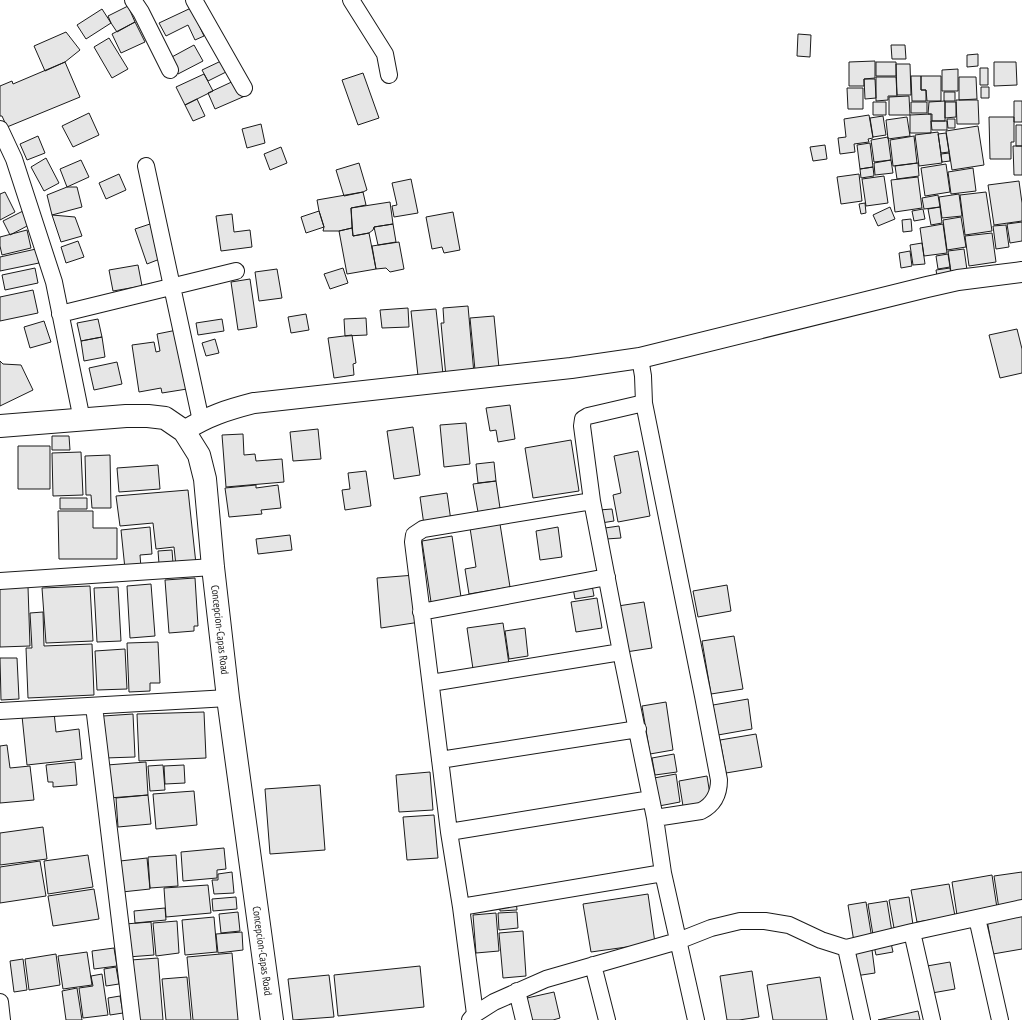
<svg xmlns="http://www.w3.org/2000/svg" width="1022" height="1020" font-family="'PT Sans Narrow',sans-serif">
<rect width="100%" height="100%" fill="#fff"/>
<path fill="#e6e6e6" stroke="#1a1a1a" d="M128,6L135,22L117,32L111,23L108,16Z
M191,8L204,36L195,40L188,25L166,36L159,23Z
M102,9L111,23L86,39L77,25Z
M135,22L145,42L121,53L112,34Z
M66,32L80,50L65,62L45,71L34,46Z
M798,34L811,35L810,57L797,56Z
M109,38L128,69L112,78L94,47Z
M194,45L203,61L178,74L170,58Z
M891,45H905L906,59H892Z
M978,54V66L967,67V55Z
M221,61L226,72L208,81L202,70Z
M875,61V78L864,79V86H849V62Z
M65,62L80,97L7,127L2,116H0V86L12,81L13,84Z
M876,62H896V76H876Z
M994,62H1016L1017,85L994,86Z
M896,64H910L911,95H897Z
M980,68H988V85H980Z
M958,69V91H942V70Z
M363,73L379,118L358,125L342,80Z
M204,74L213,91L185,105L176,87Z
M911,76H921V90H926V101H912Z
M921,76H941V101H927L926,90H921Z
M876,77H896L897,96H888V100L876,101Z
M959,77H976L977,99L959,100Z
M238,79L245,96L215,109L208,93Z
M864,79H875L876,98L865,99Z
M981,87H989V98H981Z
M847,88H863V109H848Z
M944,92H955V101H944Z
M909,96L910,115H889V97Z
M197,99L205,116L193,121L185,105Z
M956,100H978L979,124H957Z
M945,101V121H932V114H928L929,102Z
M1014,101H1022V122H1014Z
M873,102H886V115H873Z
M911,102H927V113H911Z
M945,102H956V117L945,118Z
M89,113L99,135L73,147L62,126Z
M931,114V133H910V115Z
M869,115L873,138L868,139L869,142L854,144L855,152L840,154L838,138L846,137L844,119Z
M883,116L886,135L873,137L870,118Z
M907,117L910,136L888,139L886,120Z
M989,117H1014V142H1011V159H990Z
M947,119H955V128H948Z
M931,121H947V130H932Z
M261,124L265,143L247,148L242,129Z
M1016,125H1022V146H1016Z
M978,126L984,165L952,170L946,131Z
M938,132L942,163L919,166L915,135Z
M946,133L949,152L941,153L938,134Z
M38,136L45,153L27,160L20,144Z
M914,136L917,163L893,166L890,140Z
M888,137L891,160L874,162L871,140Z
M870,143L873,167L860,169L857,145Z
M825,145L827,159L813,161L810,147Z
M1013,146H1022V175H1014Z
M281,147L287,163L270,170L264,154Z
M949,153L950,161L942,162L941,154Z
M46,158L59,183L44,191L31,167Z
M81,160L89,177L67,187L60,169Z
M891,160L893,173L875,175L874,163Z
M359,163L367,190L363,192L344,196L336,170Z
M918,163L919,176L897,179L895,166Z
M946,164L950,192L925,196L921,168Z
M873,167L874,176L861,178L860,169Z
M973,168L976,191L951,194L948,172Z
M119,174L126,190L106,199L99,183Z
M859,174L862,201L841,204L837,177Z
M884,176L888,203L866,206L862,179Z
M918,177L922,208L895,212L891,180Z
M411,179L418,213L394,217L392,206L397,205L392,183Z
M1019,181L1022,203V221L994,225L988,185Z
M67,187H77L82,207L52,215L47,195Z
M5,192L15,212L0,220V194Z
M363,192L366,205L351,208L352,228L339,231H323L324,227L319,211L317,200Z
M986,192L992,231L965,235L960,195Z
M959,194L962,216L942,218L939,197Z
M938,195L940,207L924,209L922,198Z
M390,202L393,224L374,227L373,230L369,233L353,236L351,208Z
M865,203L866,213L861,214L859,204Z
M890,207L895,219L878,226L873,215Z
M940,207L942,223L931,225L928,209Z
M923,209L925,219L914,221L912,211Z
M25,210L29,225L10,235L3,221Z
M319,211L324,227L306,233L301,217Z
M453,212L460,250L444,253L442,247L432,249L426,217Z
M232,214L234,232L250,230L252,247L221,251L216,216Z
M52,215L75,217L82,236L61,242Z
M961,217L966,247L947,250L943,220Z
M911,219L912,231L903,232L902,220Z
M1022,222V241L1010,243L1007,224Z
M153,223L165,257L147,264L135,229Z
M393,224L396,242L378,245L374,227Z
M943,224L947,253L924,256L920,228Z
M1006,225L1009,247L996,249L993,226Z
M352,228L353,236L369,233L376,269L347,274L339,231Z
M27,230L31,248L2,255L0,246V237Z
M992,233L996,262L969,266L965,236Z
M78,241L84,257L66,263L61,247Z
M399,242L404,269L390,272L386,268L376,269L372,246Z
M922,243L925,264L913,265L910,245Z
M36,249L39,263L0,271V257Z
M964,249L967,270L951,272L948,251Z
M910,251L912,266L901,268L899,253Z
M948,254L950,267L938,269L936,256Z
M138,265L142,286L113,291L109,270Z
M35,268L38,283L5,290L2,275Z
M343,268L348,283L330,289L324,274Z
M950,268L952,280L938,282L936,270Z
M277,269L282,298L259,301L255,272Z
M250,279L257,327L238,330L231,282Z
M33,290L38,313L0,321V297Z
M468,306L474,374L446,377L441,323H444L443,308Z
M408,308L409,327L382,328L380,310Z
M436,309L443,374L418,376L411,311Z
M306,314L309,330L291,333L288,317Z
M494,316L499,368L475,370L470,318Z
M366,318L367,335L345,336L344,319Z
M98,319L102,337L81,341L77,323Z
M222,319L224,331L198,335L196,323Z
M44,321L51,342L30,348L24,327Z
M1017,329L1022,349V373L1000,378L989,335Z
M177,330L187,389L162,393L161,388L139,392L132,345L154,342L156,352L160,351L157,334Z
M352,335L356,363L353,364L354,375L334,378L328,338Z
M102,337L105,357L84,361L81,341Z
M215,339L219,353L206,356L202,343Z
M0,361L3,364L21,365L33,390L0,406Z
M117,362L122,384L94,390L89,368Z
M510,405L515,439L498,442L496,430L490,431L486,408Z
M466,423L470,464L444,467L440,425Z
M413,427L420,475L394,479L387,431Z
M318,429L321,459L293,461L290,432Z
M243,434L244,455L255,454L256,461L282,459L284,482L226,487L222,435Z
M52,436H69L70,450H52Z
M571,440L579,491L533,498L525,448Z
M18,446H50V489H18Z
M638,451L650,516L618,522L613,495L621,493L614,456Z
M81,452L83,495L53,496L52,453Z
M110,455L111,508H92L91,495H86L85,456Z
M494,462L496,481L478,483L476,464Z
M158,465L160,489L119,492L117,468Z
M366,471L371,506L345,510L342,490L350,489L348,473Z
M496,481L500,508L478,512L473,484Z
M256,485V488L278,485L281,508L261,510L262,514L229,517L225,488Z
M188,490L196,564L176,566L174,547L156,549L153,523L120,526L116,496Z
M447,493L451,521L424,525L420,497Z
M60,498H87V509H60Z
M612,509L614,521L601,523L599,510Z
M58,511H93V528H117V559H59Z
M500,524L510,587L469,594L465,569L476,567L470,528Z
M619,526L621,538L606,539L605,528Z
M150,527L152,554L140,555L141,568L125,569L121,530Z
M558,527L562,557L540,560L536,531Z
M290,535L292,550L258,554L256,539Z
M452,536L461,597L431,602L422,541Z
M172,550L173,563L159,564L158,551Z
M415,575L420,622L381,628L377,578Z
M195,578L198,626H194V631L169,633L165,580Z
M151,584L155,636L130,638L127,586Z
M592,585L594,596L575,599L573,588Z
M727,585L731,611L698,617L693,591Z
M90,586L93,641L46,643L42,588Z
M28,587L30,646L0,647V588Z
M118,587L121,641L97,642L94,588Z
M597,598L602,628L576,632L571,602Z
M644,602L652,648L626,652L618,606Z
M43,612L44,646L92,644L94,695L28,698L26,648H32L30,613Z
M503,623L509,664L473,669L467,628Z
M525,628L528,656L509,659L505,631Z
M734,636L743,689L711,694L702,641Z
M158,642L160,683H150V691L129,692L127,643Z
M125,649L127,689L97,690L95,651Z
M0,658H17L19,699L1,700Z
M748,699L752,729L718,735L713,705Z
M666,702L673,750L650,754L642,706Z
M54,712L56,732L79,729L82,759L27,765L22,716Z
M204,712L206,758L139,761L137,714Z
M133,714L135,757L105,758L103,716Z
M756,734L762,767L726,773L720,740Z
M7,745L10,768L30,766L34,800L0,803V746Z
M674,754L677,772L655,775L652,758Z
M75,762L77,785L53,787V782H48L46,765Z
M146,762L148,795L109,798L107,765Z
M163,765L165,790L150,791L148,766Z
M184,765L185,783L165,784L164,766Z
M430,772L433,810L399,812L396,775Z
M676,774L680,802L659,806L654,778Z
M707,776L711,801L683,806L679,781Z
M320,785L325,850L270,854L265,789Z
M194,791L197,825L156,829L153,794Z
M148,795L151,824L118,827L116,798Z
M434,815L438,858L407,860L403,817Z
M43,827L47,859L0,865V833Z
M224,848L226,869L217,870V878L183,881L181,852Z
M88,855L93,887L48,894L44,861Z
M176,855L178,886L150,888L148,857Z
M147,858L150,889L122,892L120,861Z
M40,861L46,896L0,903V867Z
M232,872L234,893L214,894L212,880H218V874Z
M1022,872V905L999,909L994,876Z
M992,875L997,908L957,915L952,882Z
M949,884L955,916L917,922L911,890Z
M208,885L211,913L166,917L164,888Z
M94,889L99,919L53,926L48,896Z
M648,894L655,943L591,952L583,904Z
M236,897L237,909L213,911L212,899Z
M909,897L913,925L894,928L889,900Z
M516,900L517,910L500,911L499,902Z
M887,901L892,932L873,935L868,904Z
M866,902L872,939L854,942L848,905Z
M165,908L166,920L135,923L134,911Z
M238,912L240,931L221,933L219,914Z
M517,912L518,928L499,930L498,913Z
M496,913L499,951L476,953L473,915Z
M1022,913V949L993,954L987,920Z
M214,917L217,952L185,955L182,920Z
M177,921L179,953L156,956L153,923Z
M151,922L154,955L128,957L125,924Z
M523,931L526,976L503,978L499,933Z
M242,932L243,950L218,953L216,934Z
M891,943L893,952L876,955L874,946Z
M114,948L117,966L94,969L92,951Z
M872,950L875,973L855,976L852,953Z
M87,952L92,985L63,989L58,956Z
M232,953L238,1020H193L187,957Z
M56,954L60,985L29,990L25,959Z
M158,958L163,1020H136L131,960Z
M23,959L27,990L14,992L10,961Z
M950,962L955,989L932,993L927,966Z
M420,966L424,1007L338,1016L334,975Z
M116,967L119,984L106,986L104,969Z
M752,971L759,1017L739,1020H727L720,976Z
M102,974L108,1015L83,1018L79,988L93,986L91,976Z
M329,975L334,1017L293,1020L288,979Z
M187,977L191,1020H166L162,979Z
M820,977L827,1020H773L767,985Z
M77,988L82,1020H66L62,991Z
M554,992L560,1018L553,1020H532L527,998Z
M120,996L123,1013L110,1015L108,998Z
M918,1011L920,1020H878Z"/>
<g fill="none" stroke-linecap="round" stroke-linejoin="round">
<defs>
<path id="minor" d="M133,0L141,12L170,70
M194,0L244,88
M351,0L385,54L389,75
M0,129L14,159L54,282L82,420
M146,166L201,421
M60,314L236,271
M640,358L643,376L644,403L703,696L719,780C719,794 713,805 701,811L655,818
M644,403L588,416L583,419L582,426L592,501L621,652L655,818L663,873L696,1020
M0,581L213,567
M421,612L607,577
M431,683L621,652
M94,706L132,1020
M0,711L228,698
M440,760L638,729
M449,832L651,799
M461,907L663,873
M977,918L1000,1020
M912,932L932,1020
M846,948L862,1020
M593,965L607,1020
M517,991L524,1020
M0,1002L2,1020
M475,1014L494,1002L546,979L678,941L711,928L740,921H765L789,925L821,940L846,948L912,932L1022,908
M470,1020L475,1014L461,907L449,832L413,542L414,535L423,529L592,501"/>
<path id="tertiary" d="M184,431C208,416 227,410 254,403L571,368L640,358L927,287L958,280L1022,272"/>
<g id="primary">
<path id="s1" d="M0,426L126,416H148L165,418L184,431L199,455L205,479L213,567L228,698L272,1020"/>
</g>
</defs>
<use href="#minor" stroke="#1a1a1a" stroke-width="18"/>
<use href="#tertiary" stroke="#1a1a1a" stroke-width="22"/>
<use href="#primary" stroke="#1a1a1a" stroke-width="24"/>
<use href="#minor" stroke="#fff" stroke-width="16"/>
<use href="#tertiary" stroke="#fff" stroke-width="20"/>
<use href="#primary" stroke="#fff" stroke-width="22"/>
</g>
<g text-anchor="middle" stroke-width="3" stroke-linejoin="round" paint-order="stroke">
<g font-size="11" fill="#1a1a1a" stroke="#fff">
<text dy="4" stroke="none"><textPath href="#s1" startOffset="393">Concepcion-Capas Road</textPath></text>
<text dy="4" stroke="none"><textPath href="#s1" startOffset="717">Concepcion-Capas Road</textPath></text>
</g>
</g>
</svg>
